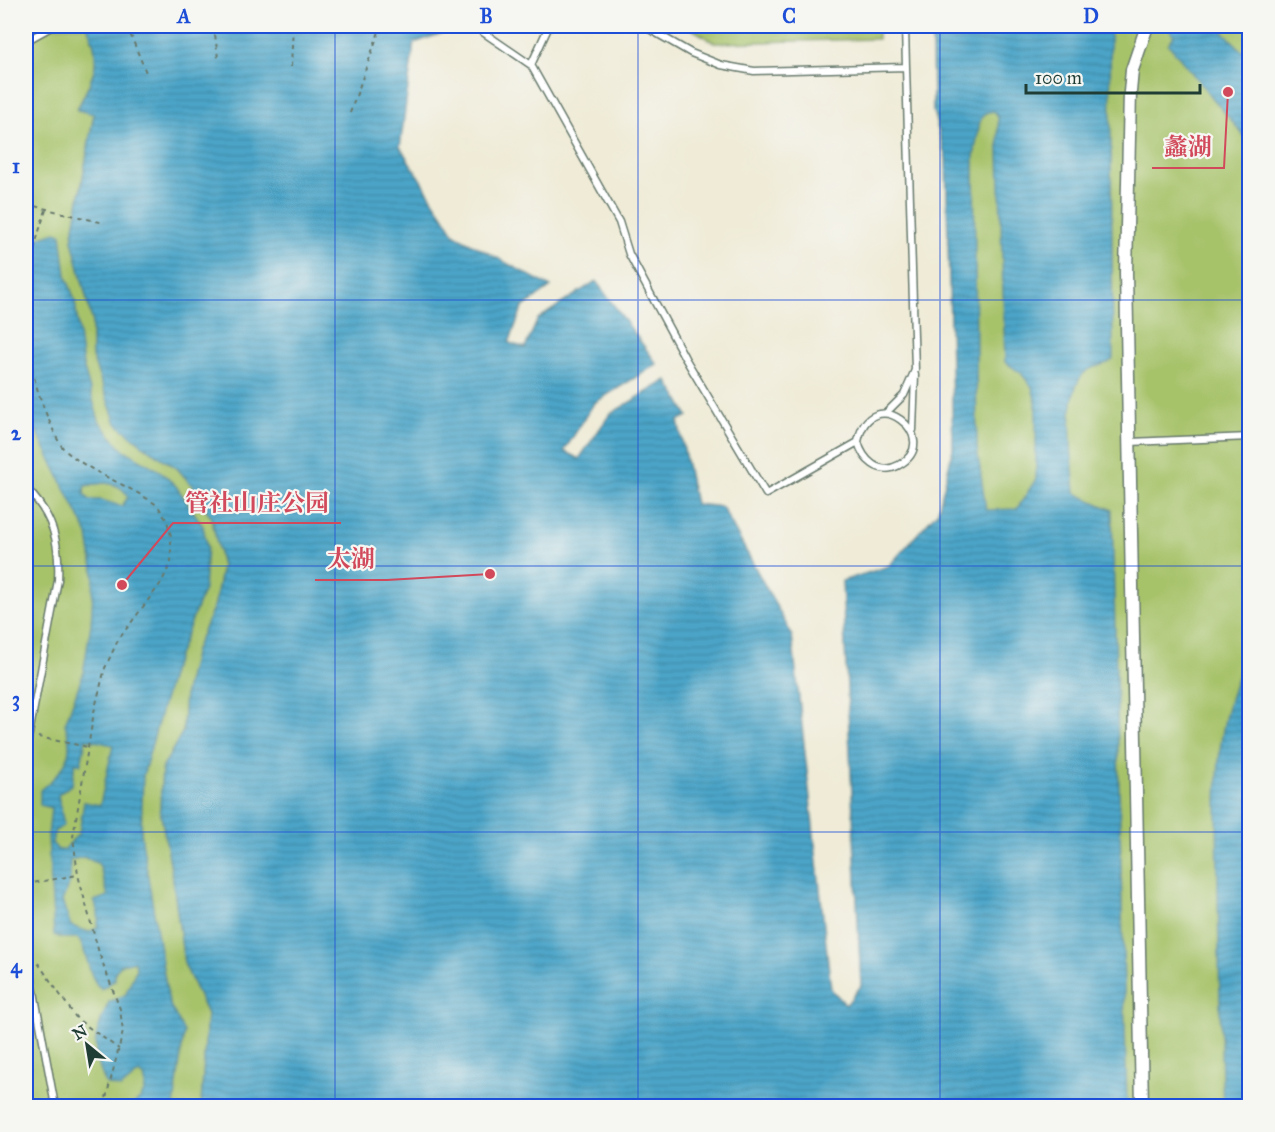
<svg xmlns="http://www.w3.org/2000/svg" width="1275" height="1132" font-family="'IM FELL Great Primer','Noto Serif SC',serif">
<defs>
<pattern id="water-rules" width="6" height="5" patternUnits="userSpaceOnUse" patternTransform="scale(1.5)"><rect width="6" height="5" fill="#4ca5c9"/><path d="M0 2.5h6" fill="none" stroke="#3f88a4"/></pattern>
</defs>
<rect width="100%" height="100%" fill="#f6f6f2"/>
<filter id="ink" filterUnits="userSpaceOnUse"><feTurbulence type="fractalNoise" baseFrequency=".0167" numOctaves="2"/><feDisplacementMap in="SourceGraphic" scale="12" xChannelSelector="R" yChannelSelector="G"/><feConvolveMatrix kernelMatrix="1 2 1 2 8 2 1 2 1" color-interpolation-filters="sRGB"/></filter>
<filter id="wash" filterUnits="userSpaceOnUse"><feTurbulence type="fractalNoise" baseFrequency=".008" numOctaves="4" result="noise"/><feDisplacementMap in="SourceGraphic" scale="24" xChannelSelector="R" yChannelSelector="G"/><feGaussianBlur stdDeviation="1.35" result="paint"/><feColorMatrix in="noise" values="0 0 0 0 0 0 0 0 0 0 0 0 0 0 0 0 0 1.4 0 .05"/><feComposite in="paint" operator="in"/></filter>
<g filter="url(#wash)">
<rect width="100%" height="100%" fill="#efebd7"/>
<path fill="#a7c36a" stroke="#63804f" stroke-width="1.5" d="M26,26H87C104,61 93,77 77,109L94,113L72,240L92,320V357L146,448L177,468L196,490L212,520L222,566L215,604L195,650L185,692L183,731L162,769L160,810L172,873L184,963L207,1014L201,1106H26Z
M687,26H878V39L715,43Z
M1052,26H1176L1249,129L1250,673L1237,1106H1108L970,465L969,130Z
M1207,26H1249V87Z"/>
<path fill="url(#water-rules)" stroke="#36717e" stroke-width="1.5" fill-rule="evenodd" d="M87,26H462L414,43L400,147L455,235L551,287L522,308L509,343L525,348L538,319L596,281L657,364L594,403L564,451L579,459L610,414L667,380L688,416L678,421L695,504L722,507L792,635L831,989L846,1005L861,986L842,581L889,566L938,511L953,449L946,158L933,111L932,26H1110L1113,359C1105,367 1093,364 1084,373C1062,395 1073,463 1075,493L1112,510L1127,1106H201L207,1014L184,963L172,873L160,810L162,769L183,731L185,692L195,650L215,604L222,566L212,520L196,490L177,468L146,448L116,423L92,357V320L72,240L94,114L77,110C93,77 104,61 87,26ZM993,111L998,117L1005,362L1021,373L1032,387L1036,403V479L1017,509L986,510L977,448L974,157L980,121L985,113Z
M1168,26H1218L1249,58V142L1168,44L1174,36Z
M56,232L61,234L66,275L75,301L83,365L99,421L121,448L160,471L176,486L203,526L207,546L204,589L173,669L143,776L141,834L163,968L169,1003L184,1032L174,1106H130C142,1100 148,1090 144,1076L139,1073L121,1088L106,1084C90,1049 93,1036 109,1002L125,995L136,970L135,961L122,964L115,972V980L101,989C87,976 89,954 78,938H62L54,935L48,836L51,808L40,805V790C64,772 76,755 65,724L83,674L91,624L94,575L88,535L26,410V257L31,240ZM104,483C115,484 123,487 128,497L122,506L101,500H90L84,494L85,486ZM86,739L113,745L100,805L84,802L79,833L64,850H58L52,843L54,832L64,825L58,795L72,784L75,763L81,764ZM84,857L99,864L108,896L94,901C98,911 100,918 97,928L89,932L71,926L62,901L70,882V860Z
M1249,653V1106H1223C1220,1034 1219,961 1218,888C1218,808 1209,725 1249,653Z"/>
</g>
<g filter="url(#ink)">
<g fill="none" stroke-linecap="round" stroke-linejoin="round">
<defs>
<path id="service" d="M474,26L531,65L619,222L629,254L685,358L766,494L858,442C870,378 946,439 899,465C879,476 863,460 858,442
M644,26L691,53L721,65L754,71L906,67L915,370L904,395L886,413
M905,26L906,67
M26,41L53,26
M531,65L549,26
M913,430L915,375
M1130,442L1250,437
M26,488C53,515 60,542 58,580L26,750
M26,948L55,1106"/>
<path id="minor" d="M1142,1106L1126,273L1130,92L1132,70L1147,26"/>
</defs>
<use href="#service" stroke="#687a6d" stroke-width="9"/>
<use href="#minor" stroke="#687a6d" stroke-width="15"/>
<path stroke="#687a6d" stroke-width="2" stroke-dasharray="4.5 4.5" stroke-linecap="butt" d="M127,26L147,75
M214,26L218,58
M291,67L293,26
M350,113L381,26
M26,204L104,223
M46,210C21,280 18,346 47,416C52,426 58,445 67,452C94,475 130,485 158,506L167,521L171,536V563L161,583L118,640L105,668L94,712L73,837L78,875L99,953L120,1009L123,1032L104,1106
M26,575L28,596L26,610
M38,737L88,747
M26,884L78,875
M38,963L77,1019L119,1049"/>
<use href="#service" stroke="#fff" stroke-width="6"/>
<use href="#minor" stroke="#fff" stroke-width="12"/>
</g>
</g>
<path fill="none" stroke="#1d4ed8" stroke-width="1.5" stroke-opacity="0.55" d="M335,26V1106M638,26V1106M940,26V1106M26,300H1250M26,566H1250M26,832H1250"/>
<path fill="none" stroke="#d1495b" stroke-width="2" d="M1228 92L1224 168H1152M122 585L173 523H341M490 574L387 580H315"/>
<g fill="#d1495b" stroke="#f6f6f2" stroke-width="2">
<circle cx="1228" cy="92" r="6"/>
<circle cx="122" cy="585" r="6"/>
<circle cx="490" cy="574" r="6"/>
</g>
<g font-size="24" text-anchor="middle" font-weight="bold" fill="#d1495b" stroke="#f6f6f2" stroke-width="4.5" stroke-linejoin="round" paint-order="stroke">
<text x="1188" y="155">蠡湖</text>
<text x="257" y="511">管社山庄公园</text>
<text x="351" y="567">太湖</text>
</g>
<rect width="1275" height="1132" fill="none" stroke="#f6f6f2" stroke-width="66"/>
<g transform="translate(87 1045) rotate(330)" stroke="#f6f6f2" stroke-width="4.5" paint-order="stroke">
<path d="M0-4.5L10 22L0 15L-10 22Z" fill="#1f3d34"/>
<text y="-9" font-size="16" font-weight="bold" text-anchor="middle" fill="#1f3d34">N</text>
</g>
<path d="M1026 84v9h174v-9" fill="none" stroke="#1f3d34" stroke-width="3"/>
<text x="1035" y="84" font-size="18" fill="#1f3d34" stroke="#f6f6f2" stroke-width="4.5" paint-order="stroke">100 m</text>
<rect x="33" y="33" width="1209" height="1066" fill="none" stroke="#1d4ed8" stroke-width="2"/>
<g font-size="20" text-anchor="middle" font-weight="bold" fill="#1d4ed8">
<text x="184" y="23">A</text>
<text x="486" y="23">B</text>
<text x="789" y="23">C</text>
<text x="1091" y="23">D</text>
<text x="16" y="173">1</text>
<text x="16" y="440">2</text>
<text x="16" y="706">3</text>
<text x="16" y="973">4</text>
</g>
</svg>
